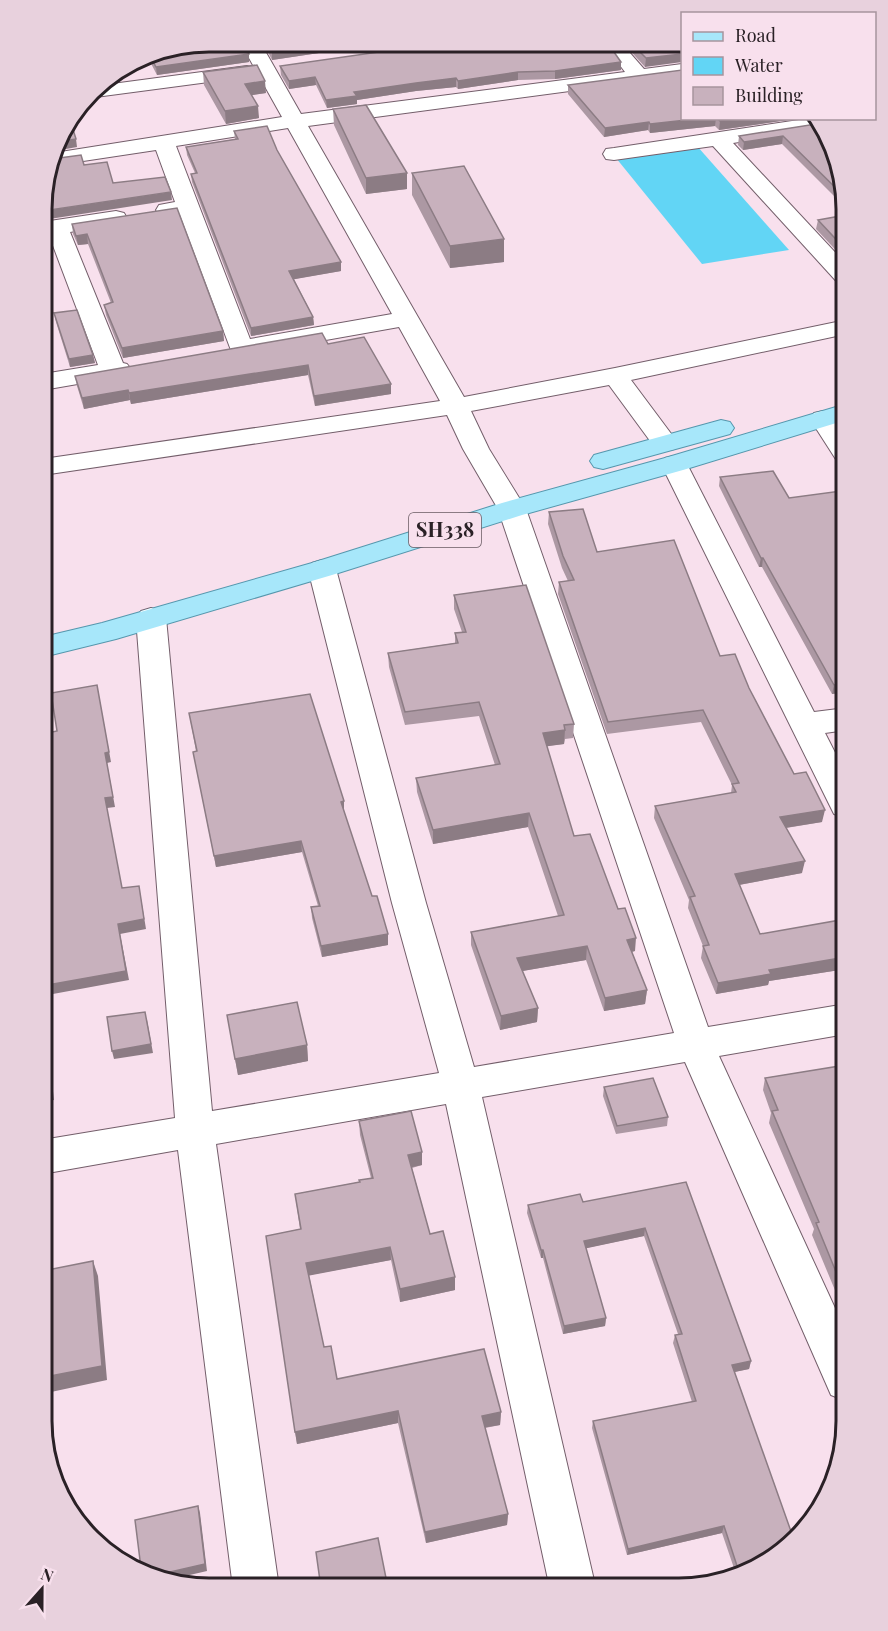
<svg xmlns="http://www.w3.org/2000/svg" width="888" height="1631" font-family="'Playfair Display',serif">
<rect width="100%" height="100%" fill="#f8e0ed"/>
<path fill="#62d5f5" d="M697,146L789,250L702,264L616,158Z"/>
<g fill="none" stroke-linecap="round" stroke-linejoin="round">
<defs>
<path id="street" d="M240,42H260L301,114L625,72L604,44L623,45L644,69L682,64V76L308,126L464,397L615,368L846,320V334L631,380L678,443L674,449L665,451L656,449L609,385L471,411L489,449L526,509L708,1027L846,1004V1034L719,1056L846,1332V1401L831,1395L685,1062L482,1097L596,1589H550L446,1104L216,1144L279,1588H233L178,1150L42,1174V1140L175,1118L136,618L141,611L151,608L161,611L166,618L212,1111L439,1073L392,903L308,569L312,563L322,560L332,563L336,569L426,903L474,1067L674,1033L498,509L463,449L447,415L43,475V459L440,401L399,327L241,355L232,353L180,215L167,217L159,215L156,210L159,205L175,202L156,150L50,166L54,153L282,117ZM288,128L392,314L250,339L176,146Z
M365,43H385L391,52L388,56H374Z
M247,66L254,68L257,72L254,76L88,98L97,86Z
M812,118L820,129L733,143L846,264V285L838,283L713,146L614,160L606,159L603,154L606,149L614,148Z
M116,211L124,213L127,218L124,223L70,232L123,363L127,364L131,369L127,374L118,377L43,390V374L98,365L49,235L43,236V222Z
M823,411L832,413L846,434V463L837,461L810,419L814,413Z
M674,456L683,458L687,464L814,712L846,708V730L825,733L846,774V818L834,814L830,806L661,464L665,458Z"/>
<path id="primary" d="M846,404V420L683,470L522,515L332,575L116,639L43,657V637L102,623L312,563L502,503L665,458Z
M721,420L730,422L734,428L730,434L603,469L594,467L590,461L594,455Z"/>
</defs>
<use href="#street" stroke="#735e6a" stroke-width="2"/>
<use href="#primary" stroke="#5697ad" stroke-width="2"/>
<use href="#street" fill="#fff" fill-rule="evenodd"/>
<use href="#primary" fill="#a7e7fa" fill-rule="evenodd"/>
</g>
<path fill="#ac98a3" d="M209,42L249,62L157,75L146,54Z
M263,42L386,43L272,60Z
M625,45H682L645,67Z
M621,62V70L555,79L518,80L458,89L456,87L416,91L357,100V104L327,108L316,85L289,89L281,75L280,66Z
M203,72L266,93L252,95L259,118L226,124L204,85Z
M568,85L682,118H801L719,130L715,126L650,133L648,130L604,137L568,94Z
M333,109L407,173V189L366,194L334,125Z
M816,124L837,155L846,208L782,144L743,150L738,145L739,136Z
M234,131L277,150L341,271L294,279L313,317L314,325L251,336L192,182L191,174L195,173L187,155L186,147L235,139Z
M412,173L504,239V262L450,268L412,195Z
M846,215V261L816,229L818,220Z
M72,224L223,331L224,341L123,358L106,315L104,305L111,303L88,244L78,245L73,234Z
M54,313L93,355L95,363L70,367L56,322Z
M328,344L391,394L315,406L308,375L131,404L130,400L84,409L77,386L75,376Z
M720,477L789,498L846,500V692L832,694L762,567H759L719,486Z
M549,512L720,656L749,688L794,774L822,822L786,828L802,873L739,885L760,934L846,919V969L769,981L768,985L716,994L701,958L703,946L688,908L689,900L654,818L655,806L731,793L732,785L701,722L607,734L558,594L559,582L568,581L562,568L548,524Z
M454,595L574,724L573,738L565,739L564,744L546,746L574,836L618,909L635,951L632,952L647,990L645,1004L604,1011L586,960L522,971L538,1008L537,1022L500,1030L471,945V932L558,916L528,827L433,844L417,792L416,778L495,765L479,716L405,725L389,667L388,653L455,643V633L462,632L454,609Z
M189,713L344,812L372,896L388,934V945L322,957L312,918L311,907L318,906L302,852L216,867L193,752L196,751Z
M227,1015L307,1045L308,1061L238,1075Z
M842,1028H846V1058L839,1040Z
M846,1065V1325L835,1301L837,1295L812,1235L814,1229L769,1123L771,1113L763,1090L765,1078Z
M604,1087L668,1117L667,1126L616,1134L603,1096Z
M359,1121L422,1165L412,1168L430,1234L455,1277V1290L400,1302L391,1260L309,1275L324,1347L337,1379L501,1412L500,1425L485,1428L508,1514L507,1525L426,1543L398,1423L297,1444L266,1236L300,1229L295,1194L359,1182L371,1178L360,1135Z
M686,1182L751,1361L749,1369L734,1372L793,1537L737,1577L722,1533L627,1555L592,1428L593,1421L692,1402L673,1343L675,1335L678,1334L644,1236L586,1248L606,1318L605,1326L563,1334L543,1258H541L527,1213L528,1205L583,1202Z"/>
<path fill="#8c7c84" d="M331,43H386L272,60V51Z
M249,54V62L157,75L156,67Z
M682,54V62L645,67L646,58Z
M621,62V70L555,79V71Z
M518,72V80L458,89V81Z
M315,77L316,85L289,89V81Z
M456,78V87L416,91L357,100V104L327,108L326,100L354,92L416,83Z
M265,81L266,93L246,96L245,84Z
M258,106L259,118L226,124L225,111Z
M705,118H716L715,126L650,133V124Z
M741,118H801L719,130L720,121Z
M649,122L648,130L604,137L605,128Z
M783,136L782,144L743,150L744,142Z
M76,139L77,147L55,151L57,142Z
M407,173V189L366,194V178Z
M171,192L172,200L43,220V211Z
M87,234L88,244L78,245L76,236Z
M504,239V262L450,268V246Z
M51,241L52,250L43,251V243Z
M341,262V271L290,280L289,271Z
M313,317L314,325L251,336V328Z
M223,331L224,341L123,358L122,348Z
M93,355L95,363L70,367L69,359Z
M308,365V375L131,404L129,393Z
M391,384V394L315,406L314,396Z
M128,390L130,400L84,409L82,398Z
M761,558H763L762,567H759Z
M846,683V692L832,694L834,685Z
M97,685L111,762L107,763L115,807L107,808L105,798V753Z
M565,730L564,744L542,747L543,733Z
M344,801V812L341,802Z
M825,810L822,822L778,829L780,817Z
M529,813L528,827L433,844V830Z
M301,841L302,852L216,867L214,856Z
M805,861L802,873L733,886L735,874Z
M139,886L146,929L120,934L129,980L42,996V986L118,924Z
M388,934V945L322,957L321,946Z
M636,938L635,951L625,953L627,940Z
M587,946L586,960L517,972V958Z
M846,957V969L769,981L768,985L716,994L718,983L769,970Z
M647,990L645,1004L604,1011L605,998Z
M538,1008L537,1022L500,1030L501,1016Z
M147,1020L153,1053L114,1059L112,1051Z
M307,1045L308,1061L238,1075L235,1059Z
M48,1057L50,1065L54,1100L42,1102V1093Z
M422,1152V1165L408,1168V1155Z
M645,1228L644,1236L583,1249L584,1241Z
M390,1247L391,1260L307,1276L306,1263Z
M541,1250H543V1258H541Z
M93,1261L98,1276L107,1380L51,1392L49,1387L42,1388V1373Z
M455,1277V1290L400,1302V1289Z
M606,1318L605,1326L563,1334L564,1326Z
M751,1361L749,1369L730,1373L732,1365Z
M398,1411V1423L297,1444L295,1432Z
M501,1412L500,1425L482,1428V1416Z
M198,1506L200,1513L207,1571L168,1580L157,1575Z
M508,1514L507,1525L426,1543L425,1532Z
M724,1526L722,1533L627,1555L628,1549Z"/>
<path fill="#c8b1bd" stroke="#8c7c84" stroke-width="1.5" d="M209,42H242L249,54L156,67L149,54Z
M267,42L331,43L272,51Z
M442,43L609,45L621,62L555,71L518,72L458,81L456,78L416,83L354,92L357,96L326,100L315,77L289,81L280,66Z
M633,45H682V54L646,58Z
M257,65L265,81L245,84L258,106L225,111L203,72Z
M682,70V118H705L650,124L649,122L605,128L568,85Z
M366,105L407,173L366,178L333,109Z
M717,118H741L720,121Z
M70,120L76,139L57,142L59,135Z
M816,124L837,155L844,196L783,136L744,142L739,136Z
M267,126L277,150L341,262L289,271L313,317L251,328L191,174L197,173L186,147L238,139L234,131Z
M81,155L84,165L107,162L113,183L165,177L171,192L43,211V188L52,159Z
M464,166L504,239L450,246L412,173Z
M177,208L223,331L122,348L104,305L113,302L87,234L76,236L72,224Z
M846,215V250L818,220Z
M43,229H46L51,241L43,243Z
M77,310L93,355L69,359L54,313Z
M322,333L328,344L364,337L391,384L314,396L308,365L129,393L128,390L82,398L75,376Z
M773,471L789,498L841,491L846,500V683L834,685L763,558H761L720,477Z
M583,509L597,552L674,540L720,656L735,654L749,688L794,774L806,772L825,810L780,817L805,861L735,874L760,934L846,919V957L769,970L771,974L718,983L703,946L709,945L690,897L695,896L655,806L736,792L732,784L739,783L703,710L608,722L559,582L574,580L563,556L549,512Z
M526,585L574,724L564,725L565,730L543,733L574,836L590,834L618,909L625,908L636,938L627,940L647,990L605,998L587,946L517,958L538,1008L501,1016L471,932L564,915L529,813L433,830L416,778L500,764L479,702L405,712L388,653L458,643L455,633L466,632L454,595Z
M97,685L109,752L105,753L113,797L105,798L122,888L139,886L144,919L118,924L126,971L42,986L43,734L57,731L51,693Z
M310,694L344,801L341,802L372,896H377L388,934L321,946L311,907L320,906L301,841L214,856L193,752L197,751L189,713Z
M297,1002L307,1045L235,1059L227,1015Z
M145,1012L151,1044L112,1051L107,1017Z
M842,1028H846V1037Z
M48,1057L52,1091L42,1093V1058Z
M846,1065V1305L839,1290L843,1289L816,1223L819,1222L772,1111L778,1110L765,1078Z
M653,1078L668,1117L617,1126L604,1087Z
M411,1111L422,1152L408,1155L430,1234L443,1231L455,1277L400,1289L390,1247L306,1263L324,1347L331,1346L337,1379L484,1349L501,1412L482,1416L508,1514L425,1532L398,1411L295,1432L266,1236L301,1229L295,1194L360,1182L359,1180L373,1178L359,1121Z
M686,1182L751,1361L732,1365L793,1537L740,1575L724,1526L628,1549L593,1421L696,1401L675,1335L682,1334L645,1228L584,1241L606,1318L564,1326L543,1250H541L528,1205L580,1194L583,1202Z
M93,1261L102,1366L45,1377V1372L42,1373V1271Z
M198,1506L205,1564L157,1575L141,1568L135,1520Z
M378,1538L388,1588H321L316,1552Z"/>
<g text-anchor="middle" stroke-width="6" stroke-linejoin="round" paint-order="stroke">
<rect fill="#f8e0ed" stroke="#685a62" stroke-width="1.5" x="409" y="513" width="72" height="34" rx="4.5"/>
<g font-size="20" font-weight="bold" fill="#2a2126">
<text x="445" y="537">SH338</text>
</g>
</g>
<path d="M0 0H888V1631H0ZM209 52H679A157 157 0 0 1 836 209V1421A157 157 0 0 1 679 1578H209A157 157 0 0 1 52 1421V209A157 157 0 0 1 209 52Z" fill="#e8d1dd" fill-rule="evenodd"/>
<path fill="none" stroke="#2a2126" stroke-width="3" d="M209 52H679A157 157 0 0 1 836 209V1421A157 157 0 0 1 679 1578H209A157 157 0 0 1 52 1421V209A157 157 0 0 1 209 52Z"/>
<rect x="681" y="12" width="195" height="108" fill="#f8e0ed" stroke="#a6949d" stroke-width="1.5"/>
<rect x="693" y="32" width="30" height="9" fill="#a7e7fa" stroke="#a6949d" stroke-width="1.5"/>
<text x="735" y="42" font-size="18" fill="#2a2126">Road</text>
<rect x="693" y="57" width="30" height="18" fill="#62d5f5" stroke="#a6949d" stroke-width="1.5"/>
<text x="735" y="72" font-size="18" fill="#2a2126">Water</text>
<rect x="693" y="87" width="30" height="18" fill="#c8b1bd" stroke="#a6949d" stroke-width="1.5"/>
<text x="735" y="102" font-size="18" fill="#2a2126">Building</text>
<g transform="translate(42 1589) rotate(21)" stroke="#f8e0ed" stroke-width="4.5" paint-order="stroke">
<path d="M0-4.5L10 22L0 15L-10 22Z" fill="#2a2126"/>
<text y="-9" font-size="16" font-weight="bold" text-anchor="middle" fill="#2a2126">N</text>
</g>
</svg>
